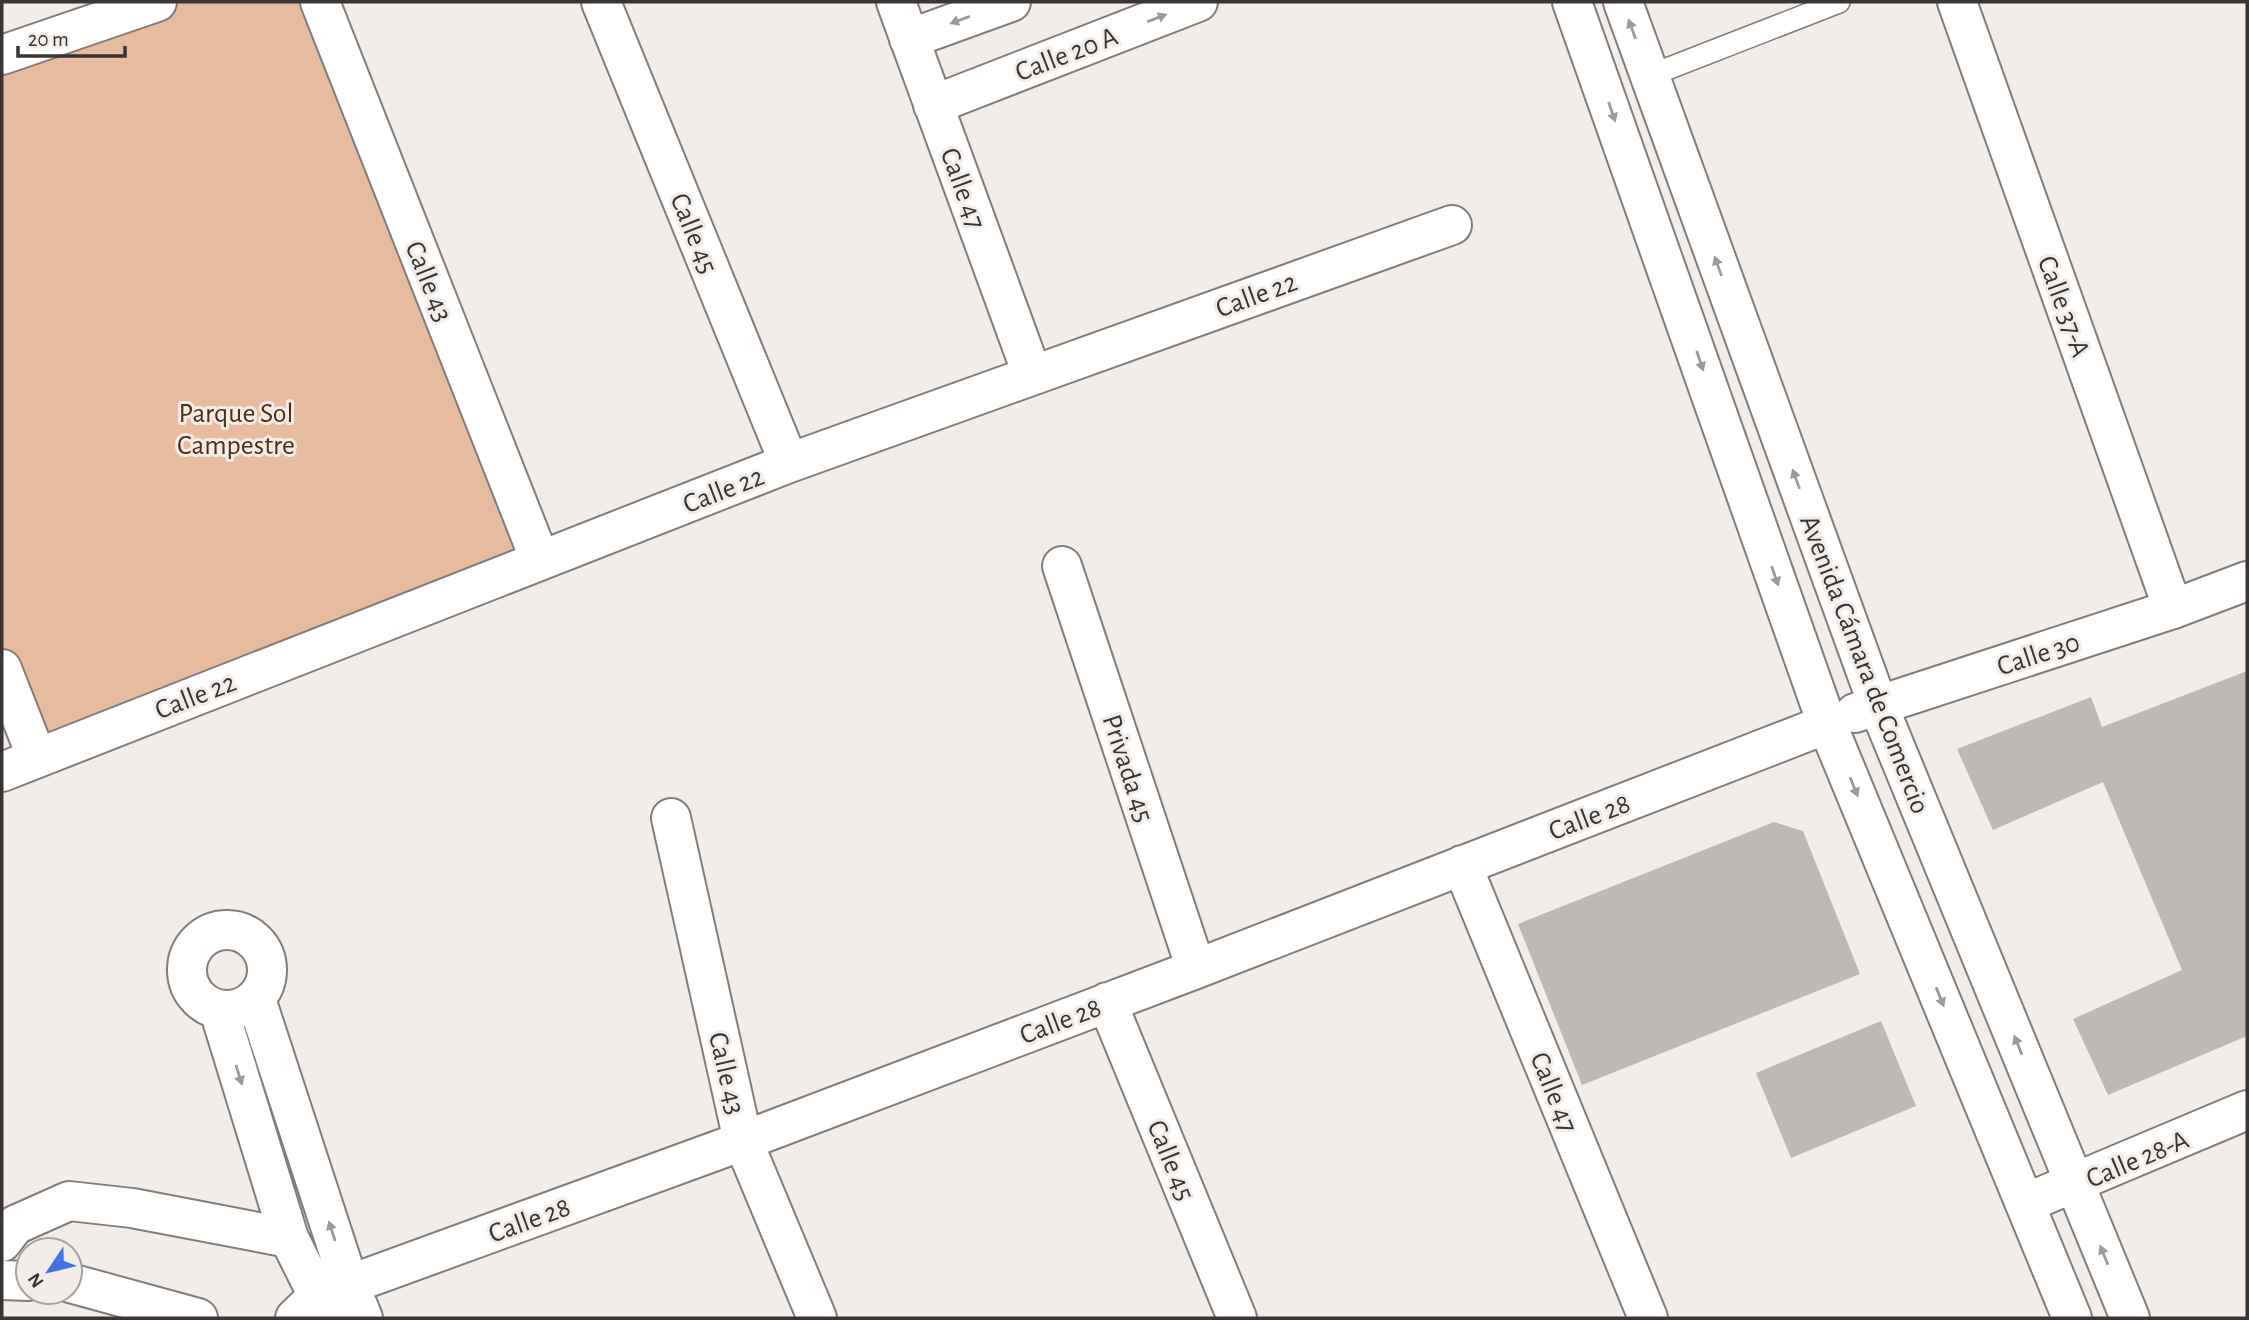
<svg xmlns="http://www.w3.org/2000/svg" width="2249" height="1320" font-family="'Alegreya Sans',sans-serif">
<rect width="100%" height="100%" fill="#f3ede9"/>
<path fill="#e7bb9f" d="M157,2H320L540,560L37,758L2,669V55Z"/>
<path fill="#bfb9b5" d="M2247,671V1036L2108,1095L2073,1019L2182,970L2103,782L1993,830L1957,749L2091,697L2102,727Z
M1774,822L1803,831L1860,974L1582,1085L1518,924Z
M1881,1021L1916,1106L1791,1158L1756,1073Z"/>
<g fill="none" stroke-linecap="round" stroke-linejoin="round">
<defs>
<path id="lane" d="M1649,76L1839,2"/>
<path id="street" d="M320,2L540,560
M601,2L789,463
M896,2L1032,374
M1957,2L2173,609
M909,39L1011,2
M2,55L157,2
M933,105L1198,2
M1062,566L1196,969
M2,669L37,758
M2,772L789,463L1452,225
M671,818L743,1141L817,1318
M1462,865L1648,1318
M187 970a40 40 0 1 1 80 0a40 40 0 1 1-80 0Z
M256,999L349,1284L363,1318
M1107,1002L1237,1318
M219,1010L289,1238L318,1296L324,1318
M2026,1203L2247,1110
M2,1242L15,1225L69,1201L132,1208L289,1238
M2,1280L28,1281
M70,1283L198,1318
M295,1318L318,1296L743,1141L1196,969L1827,724"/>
<path id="secondary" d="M1572,2L1827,724L2072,1318
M1623,2L1878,705L2130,1318
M1855,713L2173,609L2247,581"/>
</defs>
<use href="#lane" stroke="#837d7a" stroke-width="24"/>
<use href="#street" stroke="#837d7a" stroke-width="42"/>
<use href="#secondary" stroke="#837d7a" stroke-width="42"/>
<use href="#lane" stroke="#fff" stroke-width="21"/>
<use href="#street" stroke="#fff" stroke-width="38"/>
<use href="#secondary" stroke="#fff" stroke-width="38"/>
</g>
<defs><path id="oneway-solid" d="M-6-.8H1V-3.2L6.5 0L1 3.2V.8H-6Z" transform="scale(1.75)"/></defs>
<g fill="#9c9a9a">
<use href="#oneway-solid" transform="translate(1157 18) rotate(-21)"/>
<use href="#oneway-solid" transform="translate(960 20) rotate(160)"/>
<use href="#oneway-solid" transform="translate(1632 29) rotate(-110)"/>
<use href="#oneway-solid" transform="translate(1612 112) rotate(71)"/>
<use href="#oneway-solid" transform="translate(1718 266) rotate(-110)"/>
<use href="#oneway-solid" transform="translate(1700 361) rotate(71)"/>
<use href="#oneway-solid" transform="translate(1796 479) rotate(-110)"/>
<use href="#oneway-solid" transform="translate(1775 576) rotate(71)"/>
<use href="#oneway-solid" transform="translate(1854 787) rotate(68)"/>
<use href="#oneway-solid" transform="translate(1940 997) rotate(68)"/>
<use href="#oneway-solid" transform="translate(2018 1045) rotate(-112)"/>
<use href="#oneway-solid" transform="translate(239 1075) rotate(73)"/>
<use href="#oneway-solid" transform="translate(332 1231) rotate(-108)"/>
<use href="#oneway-solid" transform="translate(2104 1255) rotate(-112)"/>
</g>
<g text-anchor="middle" stroke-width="6" stroke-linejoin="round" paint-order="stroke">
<g font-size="28" fill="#383534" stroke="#f3ede9">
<text transform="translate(1066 53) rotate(-21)" y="10">Calle 20 A</text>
<text transform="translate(964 188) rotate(70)" y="10">Calle 47</text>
<text transform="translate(695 233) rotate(68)" y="10">Calle 45</text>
<text transform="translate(430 281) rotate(68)" y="10">Calle 43</text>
<text transform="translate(1256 294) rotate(-20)" y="10">Calle 22</text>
<text transform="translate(2065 306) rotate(70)" y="10">Calle 37-A</text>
<text transform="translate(723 489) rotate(-21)" y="10">Calle 22</text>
<text transform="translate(2038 653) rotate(-18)" y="10">Calle 30</text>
<text transform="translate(1866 664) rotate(69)" y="10">Avenida Cámara de Comercio</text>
<text transform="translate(195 695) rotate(-21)" y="10">Calle 22</text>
<text transform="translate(1129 768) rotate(72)" y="10">Privada 45</text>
<text transform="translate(1589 816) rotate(-21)" y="10">Calle 28</text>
<text transform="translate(1060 1020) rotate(-21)" y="10">Calle 28</text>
<text transform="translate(728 1073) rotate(77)" y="10">Calle 43</text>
<text transform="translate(1555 1092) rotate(68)" y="10">Calle 47</text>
<text transform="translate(2137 1158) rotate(-23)" y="10">Calle 28-A</text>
<text transform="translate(1172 1160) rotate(68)" y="10">Calle 45</text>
<text transform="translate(529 1219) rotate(-20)" y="10">Calle 28</text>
</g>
<g font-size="28" fill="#532d11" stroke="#f3ede9">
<text x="236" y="422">Parque Sol<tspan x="236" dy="32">Campestre</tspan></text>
</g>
</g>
<rect width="2249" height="1320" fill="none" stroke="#383534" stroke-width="7"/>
<g transform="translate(49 1271) rotate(235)"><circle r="33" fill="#f3ede9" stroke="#a8a3a1" stroke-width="2"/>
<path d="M0-5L12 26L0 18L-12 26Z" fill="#4272e3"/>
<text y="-10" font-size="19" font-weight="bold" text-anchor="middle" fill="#383534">N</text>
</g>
<path d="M18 46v10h107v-10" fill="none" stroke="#383534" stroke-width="3.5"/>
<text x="28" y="46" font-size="21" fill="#383534" stroke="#f3ede9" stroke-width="5" paint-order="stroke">20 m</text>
</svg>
